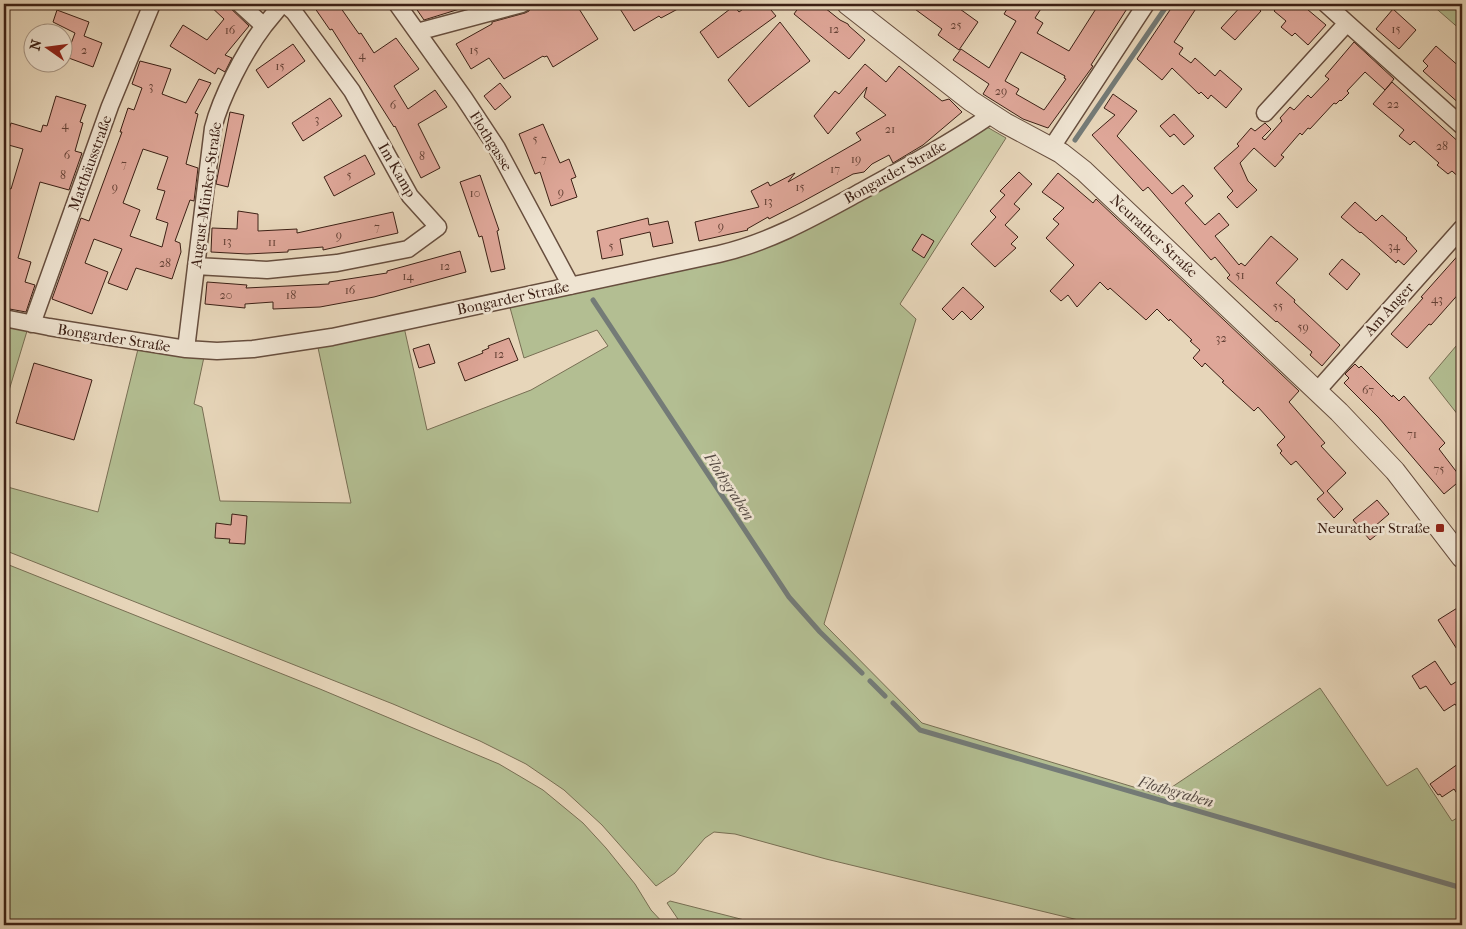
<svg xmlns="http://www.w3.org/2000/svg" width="1466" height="929" font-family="'IM FELL French Canon',serif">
<rect width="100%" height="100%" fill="#e7d6ba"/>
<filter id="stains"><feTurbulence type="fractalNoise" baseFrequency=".004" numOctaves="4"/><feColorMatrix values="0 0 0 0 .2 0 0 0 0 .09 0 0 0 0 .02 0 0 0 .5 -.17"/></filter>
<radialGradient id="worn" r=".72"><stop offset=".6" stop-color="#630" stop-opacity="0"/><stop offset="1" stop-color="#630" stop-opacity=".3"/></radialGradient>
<path fill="#b3be92" stroke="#786f54" d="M1431,4H1462V31Z
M987,127L1006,138L900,304L916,319L824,624L922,723L1160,795L1320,688L1387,786L1417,768L1452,821L1462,815V925H1099L826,859L735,834L714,832L705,838L675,873L656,886L602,825L564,790L526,764L480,741L393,704L4,550V486L98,512L138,349L204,357L194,404L202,407L220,501L351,503L317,343L404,327L427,430L531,390L608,346L597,330L524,358L509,304L744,254Z
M4,325L27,331L4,407Z
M1462,339V420L1429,378Z
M4,563L320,689L499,764L543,790L583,823L606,848L635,884L651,910L665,925H4Z
M670,901L764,925H682L667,903Z"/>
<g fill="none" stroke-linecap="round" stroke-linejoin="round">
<path stroke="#747b77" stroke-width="5" d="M1075,140L1168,4
M593,300L789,597L820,632L862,673
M870,681L885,696
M893,703L920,730L1462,888"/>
</g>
<path fill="#dfa799" stroke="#3c2015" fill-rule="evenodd" d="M208,4H226L249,26L225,55L232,58L225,72L218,68L215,74L170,46L183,25L207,40L224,19Z
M312,4H338L359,34L361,33L374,53L396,38L419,69L394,86L408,109L435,90L447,107L418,124L440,168L421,178L395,126L394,127L332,29L330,30Z
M413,4H466V7L424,20Z
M532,4H576L598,39L553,67L547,56L544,57L543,56L504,79L489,58L471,69L456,44L492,24V22L525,13L529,11Z
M617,4H687L661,18L659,16L634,31Z
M750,4H766L776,16L718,58L700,32L734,6L739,12Z
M801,4H820L840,20L848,24L849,26L865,40L849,59L794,14Z
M908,4H953L978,22L959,50L938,35L942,29Z
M1010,4H1044L1035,18L1043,23L1037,33L1069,51L1099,4H1130L1091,65L1093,66L1048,128L1023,119L983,94L989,84L953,60L961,49L989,68L1016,21L1004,14ZM1021,52L1065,76L1064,78L1066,79L1044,110L1016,94L1019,89L1005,81Z
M1174,4H1199L1174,42L1183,48L1179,54L1191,63L1195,58L1215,76L1220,70L1242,89L1226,108L1211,95L1208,99L1201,92L1199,94L1172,68L1162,80L1137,59Z
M1243,4H1253L1261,11L1235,40L1221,28Z
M1280,4H1301L1326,25L1308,45L1295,33L1292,36L1281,27L1286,21L1274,11Z
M1393,9L1416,30L1399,49L1376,29Z
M57,10L89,22L84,36L102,43L93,67L66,57L75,33L53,22Z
M780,22L810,61L749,107L728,80Z
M1354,42L1394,79L1385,90L1365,72L1347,91L1349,93L1341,101L1340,100L1336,104L1334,103L1310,129L1308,128L1302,135L1300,133L1281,155L1284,157L1275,167L1254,148L1240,163L1248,181L1257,190L1237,208L1227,197L1233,191L1214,168L1239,146L1237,144L1251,128L1255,131L1265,123L1271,129L1262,138L1265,140L1282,121L1280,118L1290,107L1294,110L1308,95L1311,98L1329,79L1325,76Z
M293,44L305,61L268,88L256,70Z
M1436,46L1462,69V106L1423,71L1428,66L1423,61Z
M140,61L171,69L162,94L186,103L199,79L211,83L195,113L198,114L186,164L198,168L194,201L190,200L175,241L180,243L181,252L172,279L136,268L127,290L108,283L122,249L94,239L85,263L108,272L92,314L52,299L81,218L89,221L122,132H120L128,108L134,110L142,88L132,84ZM143,149L168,157L157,189L165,191L156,219L168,223L162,247L130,236L140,210L123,203Z
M865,64L886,82L899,66L942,101L949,99L962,112L923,145L893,163L889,155L872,164L864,172L853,174L802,202L769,219L768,217L747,229L748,230L699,241L695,222L759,207L751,191L768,182L770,186L795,173L788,182L861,140L856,133L886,115L864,97L867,87L828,134L814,116L835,91L839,94Z
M1392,82L1462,145V180L1452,171L1448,174L1437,165L1439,163L1414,141L1410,145L1399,136L1404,130L1373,104Z
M500,83L511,97L495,110L484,96Z
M1113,94L1137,111L1117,136L1172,194L1183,185L1193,196L1185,203L1205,225L1219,213L1229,225L1215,236L1239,265L1241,263L1245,266L1271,236L1298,259L1276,283L1295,300L1294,302L1340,345L1322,366L1310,355L1312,352L1277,321L1276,322L1227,278L1230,275L1215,257L1211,260L1148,187L1143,191L1092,135L1115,115L1104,108Z
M56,96L86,105L80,122L83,123L75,151L82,153L69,190L40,182L18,258L31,262L25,282L35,285L26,312L4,308V187L11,189L23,149L5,144L11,123L41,132L43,125L47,126Z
M330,98L342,116L303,141L292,123Z
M230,112L244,115L228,187L216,184Z
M1174,114L1194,136L1184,145L1174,134L1170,137L1160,126Z
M543,124L560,163L569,159L576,177L571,179L577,197L551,206L540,172L535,174L519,134Z
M365,155L375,174L334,196L324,177Z
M1019,172L1032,184L1014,204L1020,209L1005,225L1018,237L1011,244L1016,248L995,267L971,244L996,217L990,211L1005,195L1000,191Z
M1058,173L1093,203L1096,199L1299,391L1289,402L1325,443L1321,446L1346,473L1327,491L1343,509L1334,518L1317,499L1324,493L1296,461L1291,465L1280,453L1282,451L1277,445L1285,437L1258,407L1254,411L1222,382L1224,381L1205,363L1202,367L1193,358L1200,350L1190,341L1192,340L1170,319L1169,321L1157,309L1146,320L1110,288L1108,290L1100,282L1077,307L1068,295L1061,301L1050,291L1074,265L1046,238L1059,224L1053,219L1064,208L1042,192Z
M480,175L499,230L497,231L505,269L491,272L482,236L479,237L460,182Z
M1355,202L1376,221L1382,215L1407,238L1406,239L1417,251L1404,265L1398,260L1396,263L1361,232L1360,233L1341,217Z
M238,211L258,214V231L297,229V233L393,212L398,233L323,250V247L288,250V252L247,254L211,252L212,228L237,229Z
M648,218L649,225L668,221L673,243L653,247L650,232L620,239L623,255L602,259L597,231Z
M922,234L934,241L924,258L912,250Z
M460,251L466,272L374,297L320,307L273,309V302L245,304V308L205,304L207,282L247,285L246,288L329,284V282L387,273V271Z
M1462,251V290L1431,325L1429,324L1407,348L1391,334L1423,298L1421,297Z
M1342,259L1360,274L1347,290L1329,274Z
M963,287L984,307L971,320L962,311L953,320L942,309Z
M509,338L518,360L465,381L458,363L483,353L482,351L489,348L488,346Z
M429,344L435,363L419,368L413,349Z
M34,363L92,380L74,440L16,423Z
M1355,364L1359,368L1361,366L1392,397L1393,395L1399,401L1404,396L1445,443L1439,449L1462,479L1444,494L1379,418L1344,383L1349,378L1345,374Z
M1377,500L1389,514L1375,526L1380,532L1370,540L1353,520Z
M232,514L247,516L245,544L229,543L230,539L215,538L216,523L231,525Z
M1462,605V657L1438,620Z
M1435,661L1451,685L1462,678V714L1455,704L1444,711L1426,686L1420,689L1412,676Z
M1462,761V801L1454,789L1442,797L1440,794L1438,795L1430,784Z"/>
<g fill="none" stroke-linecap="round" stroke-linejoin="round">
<defs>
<path id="minor" d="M397,4L464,98L497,148L571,286
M1326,4L1347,23
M264,26L282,4
M417,32L522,4
M1265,113L1347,23L1462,126
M1052,147L1146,4
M196,266L267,270L337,263L408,249L438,227L410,196L352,91L294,12L285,4
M4,318L49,327L186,349L217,351L253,349L332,337L719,254C771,242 816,216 862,191C906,167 950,143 991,115
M32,324L110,106L152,4
M186,349L213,128C221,97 244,52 264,26L240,4
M1317,391L1462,228"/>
<path id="tertiary" d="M847,4L971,101L1005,123L1061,153L1084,171L1339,412L1395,471L1462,558"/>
</defs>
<use href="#minor" stroke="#674e3e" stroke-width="19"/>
<use href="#tertiary" stroke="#674e3e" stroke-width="22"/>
<use href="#minor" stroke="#efe4d2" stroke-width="16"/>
<use href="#tertiary" stroke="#efe4d2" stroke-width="20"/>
</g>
<rect fill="#8f2418" stroke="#efe4d2" stroke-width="2" x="1435" y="523" width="10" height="10" rx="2.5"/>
<g text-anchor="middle" stroke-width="5" stroke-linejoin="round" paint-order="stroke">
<g font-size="12" fill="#654236">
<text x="956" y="29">25</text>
<text x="834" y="33">12</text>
<text x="1396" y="33">15</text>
<text x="230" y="34">16</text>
<text x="84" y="54">2</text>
<text x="474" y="54">15</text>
<text x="362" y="59">4</text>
<text x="280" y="70">15</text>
<text x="151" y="90">3</text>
<text x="1001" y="95">29</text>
<text x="1393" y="108">22</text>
<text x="393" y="109">6</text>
<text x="317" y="123">3</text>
<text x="65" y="129">4</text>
<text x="890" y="133">21</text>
<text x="535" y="143">5</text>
<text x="1442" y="150">28</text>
<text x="67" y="159">6</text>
<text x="422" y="160">8</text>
<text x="544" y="163">7</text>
<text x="856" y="163">19</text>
<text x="124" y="168">7</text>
<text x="835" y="173">17</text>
<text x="63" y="179">8</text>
<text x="349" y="179">5</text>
<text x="115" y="191">9</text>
<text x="800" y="191">15</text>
<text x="561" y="196">9</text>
<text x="475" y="197">10</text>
<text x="768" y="205">13</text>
<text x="721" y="230">9</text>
<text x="377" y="231">7</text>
<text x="339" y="239">9</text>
<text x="227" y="245">13</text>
<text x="272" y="246">11</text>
<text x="611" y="250">5</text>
<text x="1394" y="250">34</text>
<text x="165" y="267">28</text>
<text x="445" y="270">12</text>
<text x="1240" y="279">51</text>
<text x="408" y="280">14</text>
<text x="350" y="294">16</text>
<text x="226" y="299">20</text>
<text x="291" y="299">18</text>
<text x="1437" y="303">43</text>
<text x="1278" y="310">55</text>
<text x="1303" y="331">59</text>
<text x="1221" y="342">32</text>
<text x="499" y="358">12</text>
<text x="1368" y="394">67</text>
<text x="1412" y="438">71</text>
<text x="1439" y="473">75</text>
</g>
<g font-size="15" fill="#3c2015" stroke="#efe4d2">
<text transform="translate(491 141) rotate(58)" y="5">Flothgasse</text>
<text transform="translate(90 163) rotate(-70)" y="5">Matthäusstraße</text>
<text transform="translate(397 170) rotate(60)" y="5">Im Kamp</text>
<text transform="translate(895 172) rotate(-29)" y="5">Bongarder Straße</text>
<text transform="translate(206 195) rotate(-82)" y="5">August-Münker-Straße</text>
<text transform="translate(1154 236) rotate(43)" y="5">Neurather Straße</text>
<text transform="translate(513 298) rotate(-12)" y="5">Bongarder Straße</text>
<text transform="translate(1389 309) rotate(-48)" y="5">Am Anger</text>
<text transform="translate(114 338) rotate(9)" y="5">Bongarder Straße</text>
</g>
<g font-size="15" fill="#3c2015" stroke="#efe4d2" text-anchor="end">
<text x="1430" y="533">Neurather Straße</text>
</g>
<g font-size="16" font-style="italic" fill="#584d46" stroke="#efe4d2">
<text transform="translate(730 486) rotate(57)" y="6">Flothgraben</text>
<text transform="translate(1176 791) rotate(16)" y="6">Flothgraben</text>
</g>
</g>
<rect width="1466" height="929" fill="none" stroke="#e7d6ba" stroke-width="20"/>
<rect x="5" y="5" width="1456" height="919" fill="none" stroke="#3c2015" stroke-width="2.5"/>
<rect x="10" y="10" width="1446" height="909" fill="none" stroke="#3c2015"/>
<g transform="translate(48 48) rotate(284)"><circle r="24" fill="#efe4d2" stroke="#a79686"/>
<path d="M0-4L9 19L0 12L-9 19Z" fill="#8f2418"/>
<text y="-8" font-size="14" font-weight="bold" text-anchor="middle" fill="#3c2015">N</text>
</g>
<rect width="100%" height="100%" filter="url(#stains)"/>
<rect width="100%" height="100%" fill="url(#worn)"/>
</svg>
